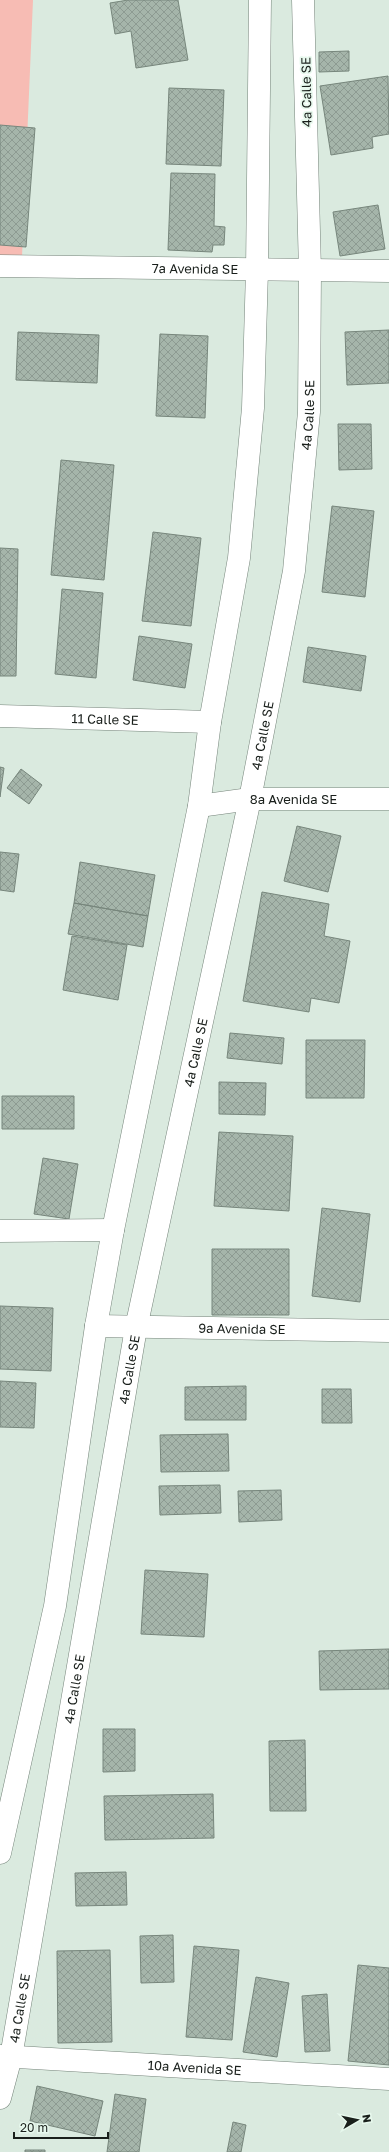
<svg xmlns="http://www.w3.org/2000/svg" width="389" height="2152" font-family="'Golos Text',sans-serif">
<defs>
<pattern id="building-cross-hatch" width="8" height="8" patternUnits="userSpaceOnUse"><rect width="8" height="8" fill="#a5b5aa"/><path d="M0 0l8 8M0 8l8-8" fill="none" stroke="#8d9b92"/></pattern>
</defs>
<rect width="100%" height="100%" fill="#daeadf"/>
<path fill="#f7bcb4" d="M0,0H33L22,257L0,256Z"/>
<path fill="url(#building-cross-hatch)" stroke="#77867c" d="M128,0H178L188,60L136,68L131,31L115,34L110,3Z
M349,51V71L319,72V52Z
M388,76L389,134L372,137L373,148L331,155L320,86Z
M169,88L224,90L221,166L166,164Z
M0,125L35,128L26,247L0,245Z
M171,173L215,174L214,226L225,227L224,245H213L212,252L168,250Z
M378,205L385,249L340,256L333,212Z
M389,330V383L347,385L345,332Z
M18,332L99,335L97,383L16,380Z
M160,334L208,336L205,418L156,416Z
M338,424H371L372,469L339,470Z
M61,460L114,465L104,580L51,575Z
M332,506L374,511L365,597L322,592Z
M153,532L201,538L191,626L142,621Z
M0,548L18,549L16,676H0Z
M62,589L103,593L96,678L55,674Z
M139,636L192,644L185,688L133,680Z
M308,647L366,656L361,691L303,682Z
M0,767L4,768L0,797Z
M21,769L42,785L29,804L7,788Z
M297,826L341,836L328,892L284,881Z
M0,852L19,854L14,892L0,890Z
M80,862L155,875L148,916L74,903Z
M262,892L329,904L324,936L350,941L339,1003L311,998L309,1012L243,1001Z
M74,903L148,916L143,947L68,934Z
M72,936L127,945L118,1000L63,990Z
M230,1033L284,1038L282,1064L227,1058Z
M306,1040H365L364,1098H306Z
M219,1082L266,1083L265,1115L219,1114Z
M2,1096H74V1129H2Z
M219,1132L293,1136L289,1211L214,1206Z
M43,1158L78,1164L69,1219L34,1214Z
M322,1208L370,1214L360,1302L312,1296Z
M212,1249H289V1315H212Z
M0,1306L53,1308L51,1371L0,1369Z
M0,1381L36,1383L34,1428L0,1427Z
M246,1386V1420H185V1387Z
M322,1389H351L352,1423H322Z
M228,1434L229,1471L161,1472L160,1435Z
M220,1485L221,1513L160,1515L159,1486Z
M281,1490L282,1520L239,1522L238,1491Z
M145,1570L208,1574L204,1637L141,1634Z
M389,1649V1689L320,1690L319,1651Z
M103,1729H135V1771L103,1772Z
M305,1740L306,1811H270L269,1741Z
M213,1794L214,1838L105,1840L104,1796Z
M126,1872L127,1905L76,1906L75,1873Z
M173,1935L174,1982L141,1983L140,1936Z
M194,1946L239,1950L232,2040L186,2037Z
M110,1950L112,2042L58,2043L57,1951Z
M358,1965L389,1968V2065L348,2061Z
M256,1977L289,1983L277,2057L243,2052Z
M327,1994L330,2051L305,2052L302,1996Z
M37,2086L103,2101L95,2136L30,2121Z
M115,2094L146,2099L139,2152H107Z
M233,2122L246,2125L241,2152H227Z
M25,2150H45V2152H25Z"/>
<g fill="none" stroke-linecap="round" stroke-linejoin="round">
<defs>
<g id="minor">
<path id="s1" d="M0,266L389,271"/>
<path id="s2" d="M0,716L210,722"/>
<path id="s3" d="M199,806L250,799H389"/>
<path d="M0,1231L113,1230"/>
<path id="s4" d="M96,1326L389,1331"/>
<path d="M0,1853L55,1606L96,1326L113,1230L199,806L210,722L239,558L253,408L257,270L260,0"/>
<path id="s5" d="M0,2056L389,2079"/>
<path id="s6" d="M0,2098L11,2057L136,1328L250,799L294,571L309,412L310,271L303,0"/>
</g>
</defs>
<use href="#minor" stroke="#75847a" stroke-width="23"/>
<use href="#minor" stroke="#fff" stroke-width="22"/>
</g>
<g text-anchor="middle" stroke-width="3.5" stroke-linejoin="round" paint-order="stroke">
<g font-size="13" fill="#191f1b" stroke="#e7f8ed">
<text transform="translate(306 92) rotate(-91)" y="5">4a Calle SE</text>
<text dy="5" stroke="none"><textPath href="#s1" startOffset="195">7a Avenida SE</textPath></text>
<text dy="5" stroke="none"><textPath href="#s6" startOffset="1712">4a Calle SE</textPath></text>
<text dy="5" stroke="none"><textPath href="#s2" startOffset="105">11 Calle SE</textPath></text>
<text dy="5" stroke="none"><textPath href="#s6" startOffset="1388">4a Calle SE</textPath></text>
<text dy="5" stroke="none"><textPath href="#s3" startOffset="95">8a Avenida SE</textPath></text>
<text dy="5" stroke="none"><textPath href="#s6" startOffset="1064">4a Calle SE</textPath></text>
<text dy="5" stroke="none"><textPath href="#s4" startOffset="146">9a Avenida SE</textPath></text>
<text dy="5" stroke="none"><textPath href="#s6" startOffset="740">4a Calle SE</textPath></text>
<text dy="5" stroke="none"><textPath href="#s6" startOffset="416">4a Calle SE</textPath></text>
<text dy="5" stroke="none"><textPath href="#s6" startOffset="92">4a Calle SE</textPath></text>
<text dy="5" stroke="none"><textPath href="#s5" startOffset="195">10a Avenida SE</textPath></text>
</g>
</g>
<g transform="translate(357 2120) rotate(81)" stroke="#e7f8ed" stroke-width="3" paint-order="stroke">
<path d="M0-3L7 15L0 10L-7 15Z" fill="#191f1b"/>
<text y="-6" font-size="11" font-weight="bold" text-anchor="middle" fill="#191f1b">N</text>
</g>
<path d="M14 2132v6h94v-6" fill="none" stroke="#191f1b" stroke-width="2"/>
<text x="20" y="2132" font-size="12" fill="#191f1b" stroke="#e7f8ed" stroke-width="3" paint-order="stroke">20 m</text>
</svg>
